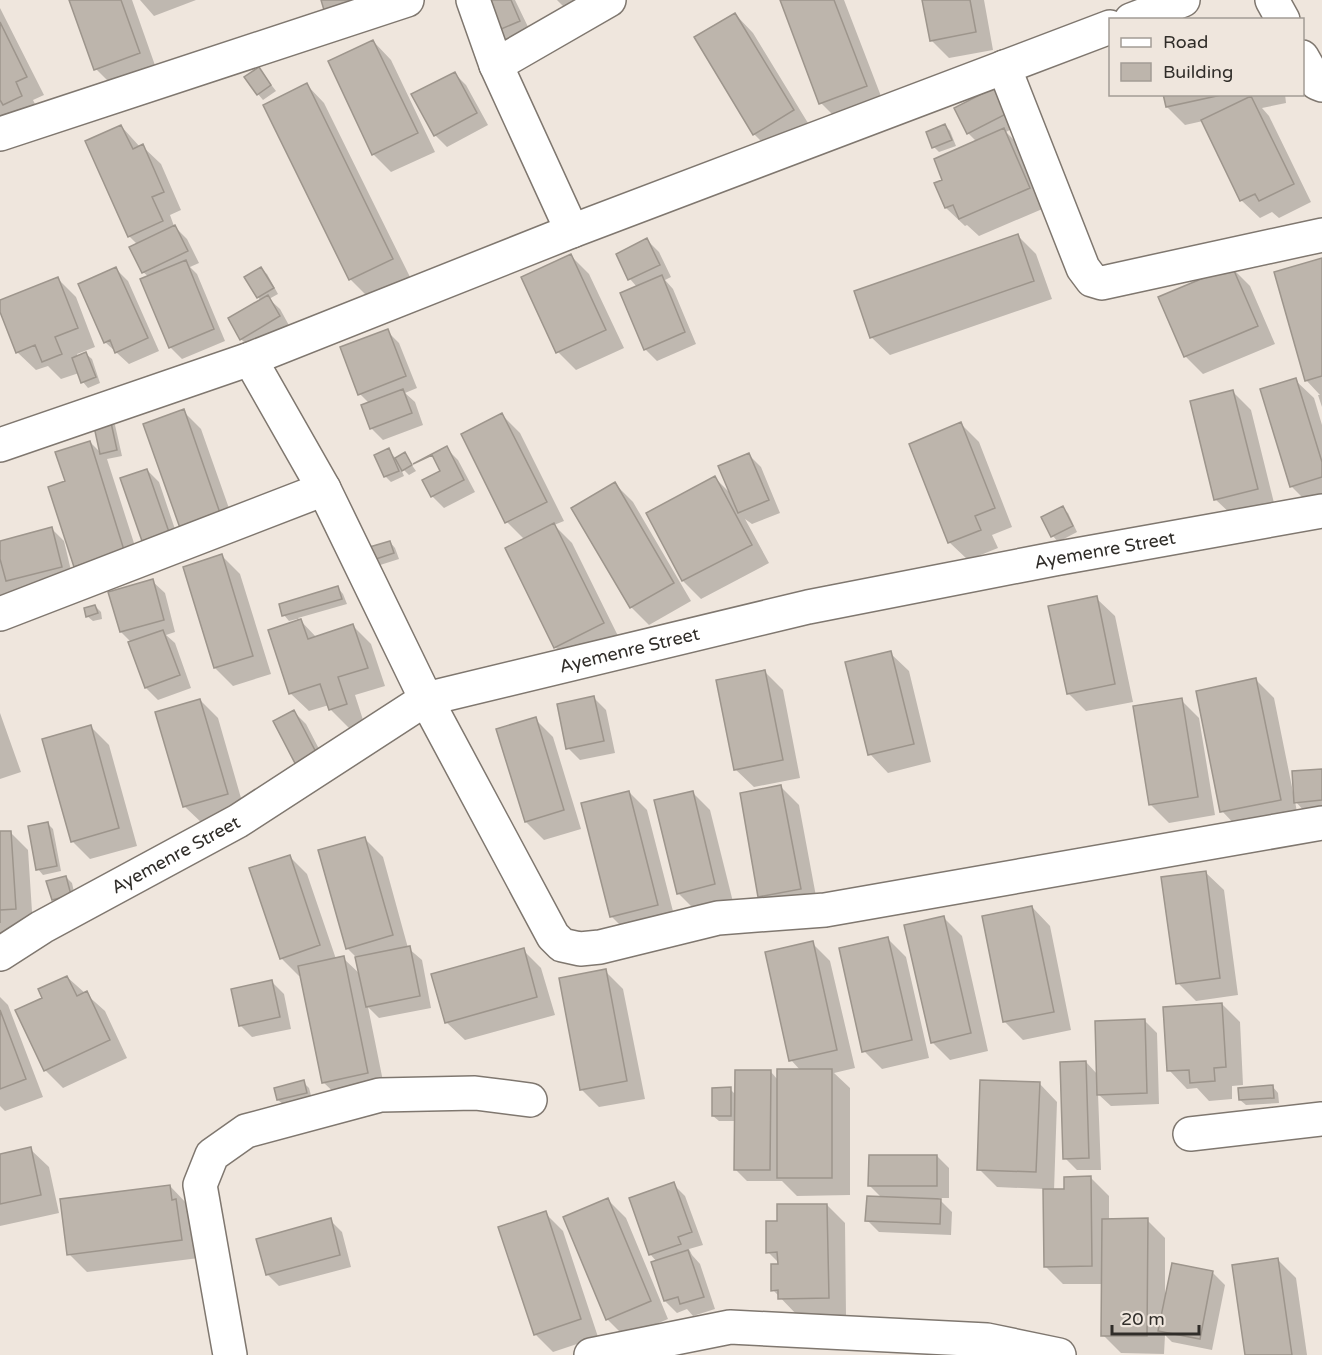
<svg xmlns="http://www.w3.org/2000/svg" width="1322" height="1355" font-family="'Varela Round',sans-serif">
<rect width="100%" height="100%" fill="#efe6dd"/>
<path fill="#0003" d="M71,0H132L157,71L114,87L96,69Z
M140,0H196L154,16Z
M487,0H515L531,33L507,43L495,31Z
M557,0H606L568,11Z
M781,0H844L884,104L839,121L821,103Z
M924,0H984L993,50L949,58L931,40Z
M0,8L44,95L33,100L40,114L0,118Z
M735,14L753,33L811,128L772,152L754,134Z
M373,41L391,60L435,152L391,172L373,154Z
M259,69L276,91L263,100L258,94Z
M454,73L466,85L488,125L447,147L435,135Z
M306,84L324,103L410,277L368,297L350,279Z
M995,89L1019,125L1006,132L1022,148L1047,207L979,236L967,225L965,226L946,208L936,184L944,180L977,142L968,133Z
M1165,94H1285L1286,103L1262,108L1269,116L1311,202L1279,218L1272,212L1260,218L1241,200L1203,121L1185,125L1167,107Z
M945,125L950,131L956,146L939,152L934,147Z
M121,126L140,147L142,146L161,164L181,210L170,215L174,226L187,239L199,263L190,267L197,274L225,341L182,359L170,347L149,277L143,272L138,245L129,236Z
M1018,236L1036,254L1052,299L890,355L871,337Z
M647,240L659,252L671,277L665,280L673,289L696,344L657,361L645,349L637,287L630,279L618,254Z
M571,256L589,274L624,348L576,370L558,352Z
M1322,260V407L1318,395H1320L1306,380Z
M1232,268L1250,286L1275,344L1203,374L1185,356Z
M116,269L128,281L159,351L129,364L105,342Z
M261,269L267,274L278,294L269,299L280,309L291,329L253,351L241,339L261,301L258,297Z
M58,279L76,297L95,347L77,354L78,357L86,354L92,359L100,383L88,388L83,382L79,373L61,379L48,366L36,370L17,352L0,308V302Z
M387,331L399,343L417,388L405,393L415,402L423,425L383,440L371,428L369,403L360,394Z
M1295,380L1314,398L1322,425V501L1310,505L1291,486Z
M1233,392L1251,410L1275,507L1234,517L1215,499Z
M183,411L201,429L237,531L199,545Z
M502,415L520,433L564,521L554,525L572,543L621,642L574,665L555,647L525,540L507,522Z
M110,420L115,425L122,456L107,459L142,568L93,584L75,566L67,482L90,442L102,454L95,423Z
M961,424L979,442L1012,527L992,535L998,548L968,560L949,542Z
M446,448L458,460L475,492L444,508L432,496L442,471Z
M389,450L396,459L404,454L416,471L409,475L399,465L404,476L391,482L385,476Z
M749,455L761,467L780,513L752,524L745,519L769,563L701,599L683,581L648,514L715,478L732,495Z
M147,470L159,482L180,544L155,552L143,540Z
M615,484L633,502L691,601L649,625L631,607Z
M1062,508L1068,513L1077,532L1058,542L1053,536Z
M52,529L64,541L73,579L19,593L15,589L20,604L0,611V542Z
M390,542L395,548L399,559L377,566L371,560Z
M222,556L240,574L271,674L233,686L215,668L185,567Z
M152,581L165,593L175,632L166,635L175,643L191,688L158,700L146,688L132,643L121,632Z
M338,588L343,594L347,604L298,618L317,638L353,626L371,644L385,686L355,695L364,723L349,728L330,709L329,705L309,711L290,693L298,621L297,619L289,621L284,615Z
M1096,598L1115,616L1133,702L1086,711L1068,693Z
M95,606L101,612L102,619L93,621L87,616Z
M890,653L909,671L931,762L888,773L870,754Z
M765,672L783,690L800,778L754,787L735,769Z
M1256,680L1274,698L1293,792L1322,770V813L1307,814L1295,801L1298,818L1240,830L1222,811Z
M594,698L606,710L615,753L580,760L568,748Z
M200,700L218,718L245,812L203,824L184,806Z
M1181,700L1199,718L1215,815L1169,823L1151,805L1135,707Z
M294,712L306,724L330,770L311,780Z
M0,713L21,772L0,779Z
M535,719L553,737L581,829L544,840L526,822L498,730Z
M91,727L109,745L137,846L90,859L72,841Z
M781,787L799,805L818,907L778,914L760,896Z
M629,792L647,810L676,923L630,935L612,917L583,804Z
M692,792L710,810L733,902L696,911L678,893Z
M48,824L53,829L61,871L43,875L38,869Z
M10,832L28,850L33,927L0,942V833Z
M364,838L383,857L408,948L422,960L431,1008L379,1018L368,1007L385,1091L342,1100L323,1082L301,976H299L281,958L289,856L307,874L336,959L343,958L361,975L357,958L347,948Z
M1205,872L1224,890L1238,995L1196,1001L1178,983Z
M66,877L72,883L76,901L59,905L53,900Z
M1032,907L1050,926L1071,1030L1023,1040L1004,1021Z
M944,918L962,936L988,1051L950,1060L932,1042Z
M888,939L906,957L929,1058L882,1069L864,1051Z
M812,943L830,961L855,1068L834,1073L850,1088V1195L797,1196L782,1181H747L735,1169L736,1121H719L713,1116L730,1089L736,1095L771,1072L778,1080L801,1071L791,1060Z
M523,950L541,968L555,1015L465,1040L446,1022Z
M605,971L623,989L645,1099L599,1107L581,1089Z
M67,977L105,1011L127,1058L63,1088L45,1070L44,998Z
M272,982L284,994L291,1029L252,1037L240,1025Z
M0,997L8,1005L43,1097L5,1111L0,1106Z
M1222,1004L1240,1022L1243,1085L1232,1086V1099L1209,1101L1197,1088L1187,1089L1169,1070Z
M1145,1021L1157,1033L1159,1104L1111,1106L1098,1094L1101,1170H1077L1065,1158L1086,1062L1098,1075Z
M303,1082L309,1088L312,1099L284,1105L278,1100L276,1089Z
M1039,1083L1057,1102L1054,1191L1066,1190L1091,1178L1109,1196V1220H1147L1165,1238V1296L1166,1297L1173,1265L1213,1273L1225,1285L1212,1350L1172,1342L1165,1335L1164,1354L1121,1353L1103,1335V1284H1063L1045,1266V1189L997,1187L979,1169Z
M1273,1087L1278,1093L1279,1103L1246,1105L1240,1100Z
M30,1149L49,1167L59,1213L0,1226V1155Z
M937,1156L949,1168V1198H938L952,1212L951,1235L879,1232L867,1220L882,1198L870,1186Z
M673,1184L685,1196L703,1245L689,1249L692,1255L700,1264L715,1309L693,1316L687,1309L677,1313L665,1301L657,1262L650,1254Z
M170,1186L188,1205L199,1258L87,1272L69,1254Z
M608,1200L626,1218L668,1319L625,1337L607,1319Z
M827,1205L845,1223L846,1315L798,1316L773,1290L781,1265L768,1252L778,1223Z
M545,1213L563,1231L598,1337L553,1352L535,1334Z
M330,1220L342,1232L351,1267L279,1286L267,1274Z
M1278,1260L1296,1278L1307,1355H1246Z"/>
<path fill="#bdb5ac" stroke="#9d958c" stroke-width="1.5" d="M69,0H121L140,53L94,70Z
M321,0H356L324,10Z
M483,0H511L520,21L494,32Z
M780,0H834L867,86L819,104Z
M922,0H970L976,32L930,41Z
M735,13L794,110L753,135L694,37Z
M0,22L27,77L16,82L22,96L3,105L0,100Z
M373,40L418,133L372,155L328,61Z
M259,67L271,85L257,95L244,77Z
M455,72L477,113L434,136L411,94Z
M307,83L393,259L349,280L263,105Z
M995,87L1008,113L967,134L954,108Z
M1163,94H1226L1166,107Z
M1251,96L1294,184L1259,201L1255,194L1240,201L1201,120Z
M945,124L952,140L932,148L926,132Z
M121,125L133,149L143,144L164,192L152,197L163,221L128,237L85,141Z
M1004,128L1030,188L959,219L953,205L945,208L934,183L942,180L934,159Z
M175,225L188,251L142,273L129,247Z
M1018,234L1034,281L870,338L854,291Z
M647,238L660,265L628,280L616,254Z
M571,254L606,330L556,353L521,277Z
M1322,258V376L1305,381L1274,272Z
M186,260L214,329L169,348L140,279Z
M1232,266L1258,326L1184,357L1158,297Z
M116,267L148,338L115,353L110,340L104,343L78,284Z
M261,267L274,288L257,298L244,277Z
M662,275L685,332L644,350L620,293Z
M58,277L78,328L55,337L62,354L42,362L35,345L16,353L0,312V300Z
M268,295L280,316L240,340L228,318Z
M388,329L406,376L358,395L340,347Z
M86,352L96,377L81,383L72,358Z
M1296,378L1322,462V477L1290,487L1260,389Z
M403,389L412,413L370,429L361,405Z
M1233,390L1258,489L1214,500L1190,401Z
M184,409L220,513L180,528L143,424Z
M502,413L547,502L505,523L461,434Z
M110,418L117,450L100,454L93,422Z
M961,422L995,508L975,516L981,530L948,543L909,444Z
M90,441L124,550L74,567L48,487L65,481L55,452Z
M447,446L464,480L431,497L422,480L440,471L432,455L413,464Z
M389,448L399,471L384,477L374,455Z
M405,452L412,465L402,471L395,458Z
M749,453L769,500L738,513L718,466Z
M147,469L169,532L142,541L120,478Z
M715,476L752,545L682,581L646,513Z
M615,482L674,583L630,608L571,508Z
M1063,506L1073,526L1051,537L1041,517Z
M554,523L604,623L554,648L505,548Z
M52,527L62,567L6,581L0,559V541Z
M390,541L394,553L370,561L366,548Z
M222,554L253,656L214,668L183,567Z
M153,579L164,620L120,632L108,592Z
M338,586L342,599L282,616L279,604Z
M1097,596L1115,684L1067,694L1048,606Z
M95,605L98,613L86,617L84,608Z
M301,619L308,639L353,624L368,668L338,677L347,704L329,710L320,684L289,694L268,630Z
M163,630L180,675L145,688L128,642Z
M891,651L914,744L868,755L845,662Z
M765,670L783,760L734,770L716,680Z
M1256,678L1281,800L1220,812L1196,691Z
M594,696L604,741L566,749L557,704Z
M1182,698L1198,797L1149,805L1133,706Z
M200,699L228,794L183,807L155,712Z
M294,710L319,758L298,769L273,721Z
M536,717L564,810L525,822L496,729Z
M91,725L119,828L71,842L42,739Z
M1322,769V800L1294,803L1292,771Z
M781,785L801,889L758,897L740,793Z
M629,791L658,905L610,917L581,803Z
M693,791L715,884L677,894L654,800Z
M48,822L57,866L36,870L28,826Z
M0,831H11L16,909L0,910V923Z
M365,837L393,935L346,949L318,850Z
M290,855L320,945L280,959L249,868Z
M1206,871L1220,978L1176,984L1161,877Z
M66,876L71,895L52,900L46,881Z
M1032,906L1054,1012L1003,1022L982,916Z
M944,916L971,1033L931,1043L904,925Z
M888,937L912,1040L862,1052L839,948Z
M813,941L837,1050L789,1061L765,952Z
M410,946L420,996L366,1007L355,957Z
M524,948L537,997L445,1023L431,974Z
M344,956L368,1073L322,1083L298,966Z
M606,969L627,1081L580,1090L559,978Z
M67,976L77,996L87,991L110,1040L44,1071L15,1010L42,998L38,989Z
M272,980L280,1017L239,1026L231,989Z
M1222,1003L1226,1067L1214,1068L1215,1081L1190,1083L1189,1070L1167,1071L1163,1007Z
M0,1010L26,1079L0,1089Z
M1145,1019L1147,1093L1097,1095L1095,1021Z
M1086,1061L1089,1158L1063,1159L1060,1062Z
M777,1069H832V1178H777Z
M735,1070H771L770,1170H734Z
M304,1080L307,1093L277,1100L274,1088Z
M980,1080L1040,1082L1036,1172L977,1170Z
M1273,1085L1274,1098L1239,1100L1238,1088Z
M731,1087V1116H712V1088Z
M31,1147L41,1195L0,1204V1154Z
M869,1155H937V1186H868Z
M1091,1176L1092,1266L1044,1267L1043,1189H1064V1177Z
M674,1182L692,1232L678,1237L681,1244L649,1255L629,1198Z
M170,1185L172,1200L176,1199L182,1240L67,1255L60,1199Z
M867,1196L941,1199L940,1224L865,1221Z
M608,1198L651,1301L606,1320L563,1217Z
M777,1204H827L829,1298L778,1299V1290L771,1291V1264H778L777,1252L766,1253V1221H777Z
M546,1211L581,1319L534,1335L498,1227Z
M331,1218L340,1255L266,1275L256,1239Z
M1148,1218L1147,1336H1101L1102,1219Z
M688,1250L704,1297L680,1304L678,1297L664,1301L651,1262Z
M1278,1258L1292,1355H1245L1232,1265Z
M1172,1263L1213,1271L1200,1339L1158,1331Z"/>
<g fill="none" stroke-linecap="round" stroke-linejoin="round">
<defs>
<g id="minor">
<path d="M473,0L496,65L572,231"/>
<path d="M1272,0L1283,20"/>
<path d="M1131,20L1183,0"/>
<path d="M1302,57L1317,83L1322,85"/>
<path d="M496,65L609,0"/>
<path d="M1004,67L1083,268L1092,280L1102,283L1322,235"/>
<path d="M0,134L407,0"/>
<path d="M250,359L324,489L426,699L553,936L562,945L580,949L600,947L718,918L825,910L1322,823"/>
<path d="M0,445L250,359L572,231L1110,27"/>
<path d="M0,614L324,489"/>
<path id="s1" d="M0,954L42,927L238,821L426,699L808,607L1054,559L1322,511"/>
<path d="M1190,1134L1322,1119"/>
<path d="M230,1355L200,1185L212,1155L246,1131L380,1095L475,1093L530,1100"/>
<path d="M591,1355L730,1327L987,1340L1059,1355"/>
</g>
</defs>
<use href="#minor" stroke="#7f776f" stroke-width="36"/>
<use href="#minor" stroke="#fff" stroke-width="33"/>
</g>
<g text-anchor="middle" stroke-width="6" stroke-linejoin="round" paint-order="stroke">
<g font-size="18" fill="#302d29" stroke="#efe6dd">
<text dy="6" stroke="none"><textPath href="#s1" startOffset="1192">Ayemenre Street</textPath></text>
<text dy="6" stroke="none"><textPath href="#s1" startOffset="706">Ayemenre Street</textPath></text>
<text dy="6" stroke="none"><textPath href="#s1" startOffset="202">Ayemenre Street</textPath></text>
</g>
</g>
<rect x="1109" y="18" width="195" height="78" fill="#efe6dd" stroke="#a39c95" stroke-width="1.5"/>
<rect x="1121" y="38" width="30" height="9" fill="#ffffff" stroke="#a39c95" stroke-width="1.5"/>
<text x="1163" y="48" font-size="18" fill="#302d29">Road</text>
<rect x="1121" y="63" width="30" height="18" fill="#bdb5ac" stroke="#a39c95" stroke-width="1.5"/>
<text x="1163" y="78" font-size="18" fill="#302d29">Building</text>
<path d="M1112 1325v9h87v-9" fill="none" stroke="#302d29" stroke-width="3"/>
<text x="1121" y="1325" font-size="18" fill="#302d29" stroke="#efe6dd" stroke-width="4.5" paint-order="stroke">20 m</text>
</svg>
